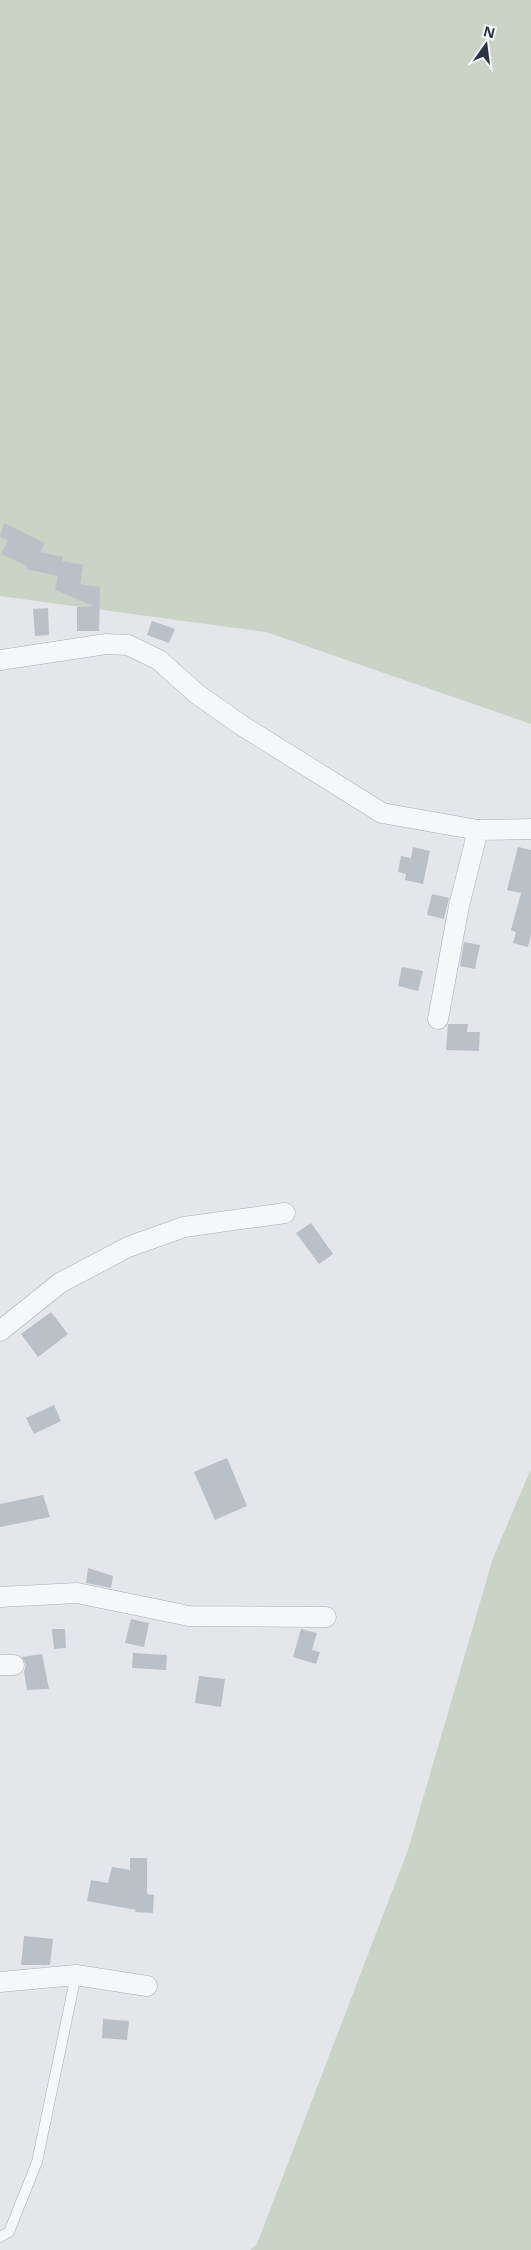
<svg xmlns="http://www.w3.org/2000/svg" width="531" height="2250" font-family="'Open Sans',sans-serif">
<rect width="100%" height="100%" fill="#e4e6ea"/>
<path fill="#cad3c6" d="M0,0H531V724L266,632L0,596Z
M531,1469V2250H250L257,2244L408,1850L493,1558Z"/>
<path fill="#bbc0c6" d="M4,523L45,543L40,552L63,557L62,561L83,565L80,584L100,587L99,631H77V607L94,606L55,590L58,576L26,569L27,566L1,554L8,540L0,537Z
M48,608L49,635L35,636L33,609Z
M152,621L175,629L169,643L147,635Z
M413,847L430,851L423,884L405,880L406,874L398,872L401,856L411,858Z
M518,847L531,850V935L528,947L513,943L516,932L511,930L521,893L507,890Z
M432,894L449,898L444,919L427,915Z
M464,942L480,945L475,969L460,966Z
M402,967L423,971L418,991L398,986Z
M448,1024H468L467,1032H480L479,1051L446,1050Z
M311,1223L333,1254L319,1264L296,1233Z
M51,1312L68,1334L38,1357L21,1334Z
M54,1405L61,1421L34,1434L26,1418Z
M227,1458L247,1506L215,1520L194,1472Z
M43,1495L50,1517L0,1527V1504Z
M88,1568L113,1576L111,1588L86,1583Z
M131,1619L149,1623L144,1647L125,1643Z
M52,1629H65L66,1648L54,1649Z
M301,1629L317,1633L312,1650L320,1652L316,1664L293,1657Z
M133,1653L167,1655L166,1670L132,1668Z
M42,1654L49,1689L27,1690L24,1672L26,1665L22,1657Z
M199,1676L225,1679L221,1707L195,1703Z
M130,1858H147V1894L154,1895L153,1913L135,1912L136,1910L87,1901L91,1880L108,1883L112,1867L130,1870Z
M24,1936L53,1939L50,1965H21Z
M103,2019L129,2021L127,2040L102,2038Z"/>
<g fill="none" stroke-linecap="round" stroke-linejoin="round">
<defs>
<path id="service" d="M0,2237L9,2232L37,2162L76,1975"/>
<path id="minor" d="M0,660L106,644L128,645L159,660L197,694L241,725L382,813L478,830L531,829
M438,1019L459,906L478,830
M0,1331L60,1283L128,1247L184,1227L285,1213
M0,1597L77,1593L189,1616L326,1617
M0,1665H14
M0,1982L76,1975L147,1986"/>
</defs>
<use href="#service" stroke="#a9adb4" stroke-width="11"/>
<use href="#minor" stroke="#a9adb4" stroke-width="21"/>
<use href="#service" stroke="#f6f7f9" stroke-width="10"/>
<use href="#minor" stroke="#f6f7f9" stroke-width="20"/>
</g>
<g transform="translate(486 45) rotate(14)" stroke="#f3f5f8" stroke-width="4" paint-order="stroke">
<path d="M0-4L9 19L0 12L-9 19Z" fill="#2d3541"/>
<text y="-8" font-size="14" font-weight="bold" text-anchor="middle" fill="#2d3541">N</text>
</g>
</svg>
